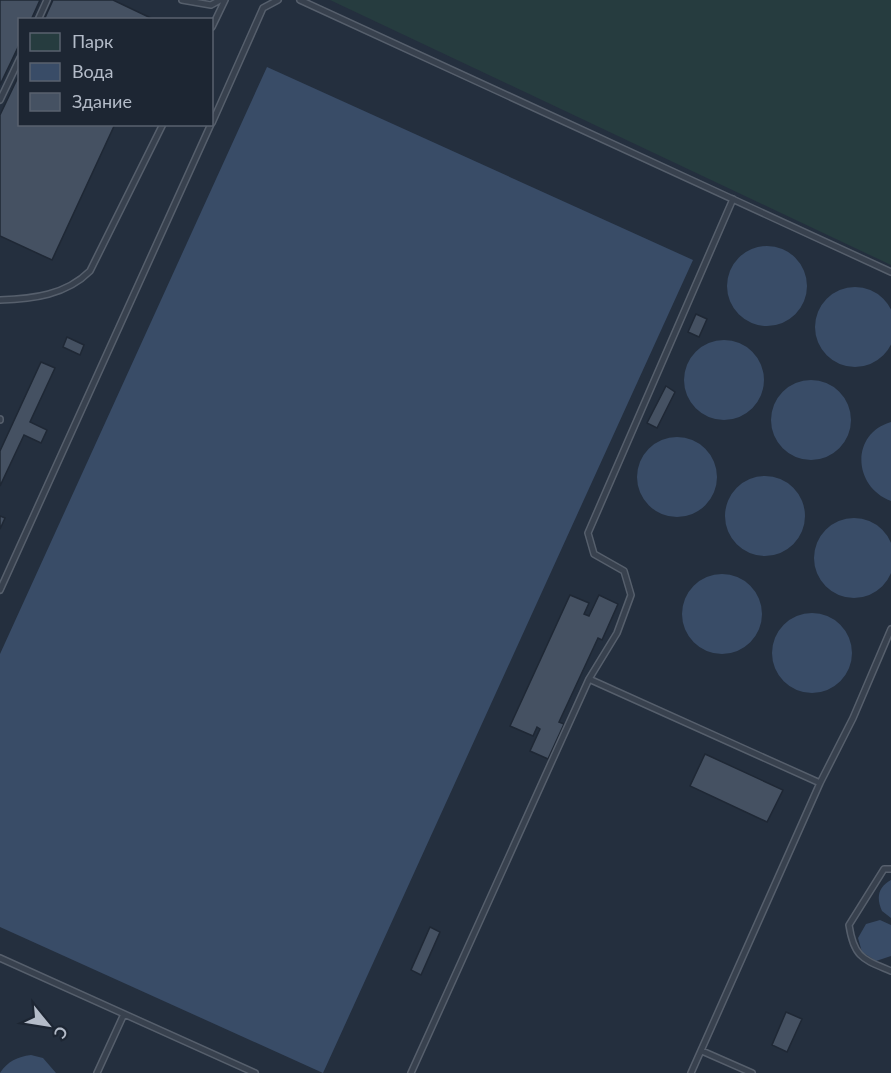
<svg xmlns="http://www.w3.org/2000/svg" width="891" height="1073" font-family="Lato,sans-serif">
<rect width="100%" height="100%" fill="#242f3e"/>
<path fill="#263c3f" d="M330,0H891V265Z"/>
<path fill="#394c67" d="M267,67L693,260L323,1073L0,927V654Z
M727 286a40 40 0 1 1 80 0a40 40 0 1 1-80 0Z
M815 327a40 40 0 1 1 80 0a40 40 0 1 1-80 0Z
M684 380a40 40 0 1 1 80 0a40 40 0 1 1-80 0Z
M771 420a40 40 0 1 1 80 0a40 40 0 1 1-80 0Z
M891,422V501C853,487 850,434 891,422Z
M637 477a40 40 0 1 1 80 0a40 40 0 1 1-80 0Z
M725 516a40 40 0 1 1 80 0a40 40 0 1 1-80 0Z
M814 558a40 40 0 1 1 80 0a40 40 0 1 1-80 0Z
M682 614a40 40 0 1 1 80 0a40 40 0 1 1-80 0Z
M772 653a40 40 0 1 1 80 0a40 40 0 1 1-80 0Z
M891,880V918L882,911C876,898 878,887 891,880Z
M880,920L891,925V956L876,961L862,952L858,938L866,924Z
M31,1055L43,1058L56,1073H0C8,1061 17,1057 31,1055Z"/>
<path fill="#455162" stroke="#1f2835" stroke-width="1.5" d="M0,0H40L31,20H20V43L0,85Z
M53,0H113L155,20H44Z
M20,73V124H115L52,260L0,236V115Z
M696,314L707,319L699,337L688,332Z
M67,337L84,345L80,355L63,347Z
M41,362L55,368L30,422L47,430L41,443L24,435L0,486V451Z
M666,386L675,392L657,428L647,423Z
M0,516L5,518L0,529Z
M570,595L589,603L584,614L589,616L599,595L618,604L602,640L598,638L559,722L564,724L548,759L530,751L540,729L537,727L533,736L510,726Z
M705,754L783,790L767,822L690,786Z
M430,927L440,932L421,975L411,970Z
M786,1012L802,1019L787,1052L772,1045Z"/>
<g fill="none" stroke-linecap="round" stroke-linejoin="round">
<defs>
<path id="lane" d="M182,0L211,5L220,0
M300,0L891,272
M38,20L47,0
M212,27L225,0
M0,100L20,58
M212,123L263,8L278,0
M0,300C33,299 66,295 90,271L163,124
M0,419V420
M0,590L211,124
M589,679L820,783
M891,869H884L849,925C854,958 863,959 891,971
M0,958L255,1073
M702,1051L752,1073
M97,1073L124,1014
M411,1073L589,679L617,633L631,595L624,571L594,554L588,533L733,199
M691,1073L820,783L853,718L891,629"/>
</defs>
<use href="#lane" stroke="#565f6c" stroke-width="8"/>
<use href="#lane" stroke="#38414e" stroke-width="5"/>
</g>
<rect x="18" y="18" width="195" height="108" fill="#1d2633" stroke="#59626f" stroke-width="1.5"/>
<rect x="30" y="33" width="30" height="18" fill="#263c3f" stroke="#59626f" stroke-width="1.5"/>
<text x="72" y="48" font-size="18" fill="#b4bcc9">Парк</text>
<rect x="30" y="63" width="30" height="18" fill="#394c67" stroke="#59626f" stroke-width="1.5"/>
<text x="72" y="78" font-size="18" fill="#b4bcc9">Вода</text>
<rect x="30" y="93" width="30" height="18" fill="#455162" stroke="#59626f" stroke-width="1.5"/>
<text x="72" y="108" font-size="18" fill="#b4bcc9">Здание</text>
<g transform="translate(48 1025) rotate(120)" stroke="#1d2633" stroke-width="4.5" paint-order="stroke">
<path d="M0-4.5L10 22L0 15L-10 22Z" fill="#b4bcc9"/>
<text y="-9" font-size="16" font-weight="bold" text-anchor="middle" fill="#b4bcc9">С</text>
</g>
</svg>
